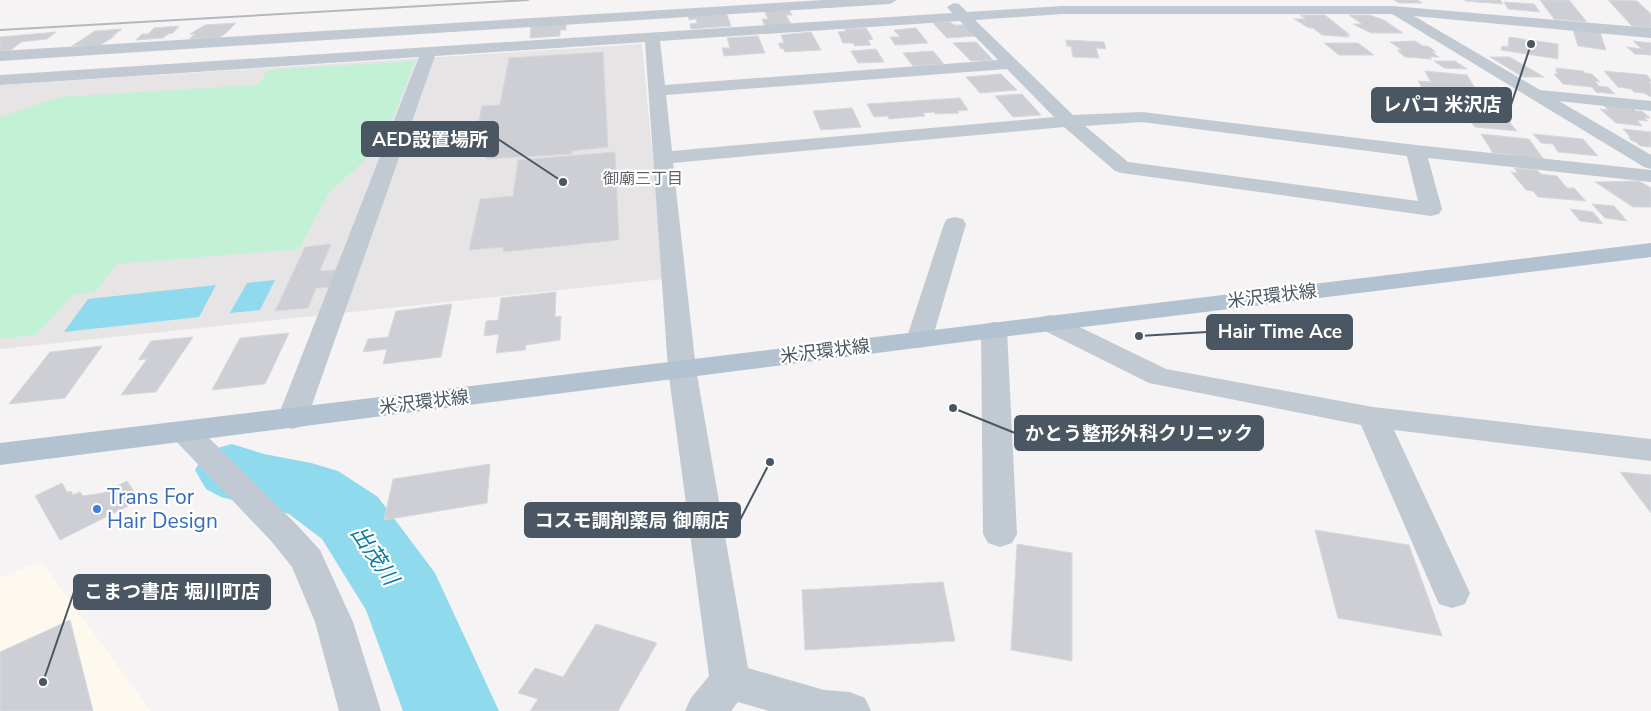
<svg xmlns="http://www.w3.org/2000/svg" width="1651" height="711" font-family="'Nunito Sans','Noto Sans JP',sans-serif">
<rect width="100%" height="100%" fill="#f5f3f3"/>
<path fill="#fdf9ef" d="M41,561L151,711H0V578Z"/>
<path fill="#e6e4e5" d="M642,44L664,279L0,349V85Z"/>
<path fill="#c3f1d5" d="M415,61L382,144L328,194L299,249L116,264L96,292L73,295L36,335L0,339V117L60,97L258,85L268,70Z"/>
<path fill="#90daee" d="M275,280L260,310L230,313L247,283Z
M216,285L199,317L64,332L88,299Z"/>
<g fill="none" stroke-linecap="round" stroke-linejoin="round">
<path fill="#90daee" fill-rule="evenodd" d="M232,444L264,454L311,463L338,471L378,497L435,573L499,711H403L366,610L322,539L289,514L221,497L206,489L195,470L206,451Z"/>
</g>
<path fill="#cdcfd5" stroke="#d7d9de" d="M1394,0H1418L1422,3H1399Z
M1465,0H1500L1503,4L1465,1Z
M1540,0H1569L1587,22L1554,19Z
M1608,0L1637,1L1651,14V28L1632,26Z
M1504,2L1534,4L1540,12L1508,9Z
M788,8L792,15H786L791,24L765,26L762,19H768L764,10Z
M726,12L731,26L691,29L690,24L697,23L696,19L689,20L688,15Z
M1300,15H1325L1350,35H1346L1349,37L1322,35L1313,28H1309L1294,19H1306Z
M1349,15H1369L1384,20L1403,33H1371L1353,24H1362Z
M950,22L954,25H966L977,36L947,38L933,23Z
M236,23L225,34L218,38L189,39L195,34H190L205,25Z
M566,23V30H560V36L530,38L531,26Z
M179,26L173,33L168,34L163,38L136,40L142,34H148L154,28Z
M866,28L873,39L868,40L871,45L855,46L853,43H843L838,32L846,31L845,29Z
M916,28L928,43L895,45L890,37H900L894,30Z
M122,29L111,37L115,36L100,45L72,46L95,31Z
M1573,30L1600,32L1606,50L1578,46Z
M56,32L47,39L21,42L11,50L0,51V37Z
M811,32L821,50L785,52L784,49H781L778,43H784L781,35Z
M758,36L765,53L724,56L722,48H730L727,38Z
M1509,37L1558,44V59L1501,50L1502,46L1508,47Z
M1066,40L1104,42L1106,49L1096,48L1099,58L1073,57L1071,46H1067Z
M1415,41L1423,46H1428L1436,52H1432L1439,57H1429L1432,59L1405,57L1397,50H1402L1390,42Z
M1633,41L1651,43V55L1635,54L1627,47L1642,49Z
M976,42L993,60L971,61L953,43Z
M1324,43H1358L1374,55H1339Z
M876,49L884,62L858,63L851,51Z
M933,51L944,64L913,66L903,53Z
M603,52L608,147L572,151V154L486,159L491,132L476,133L482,106L500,105L509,58Z
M1490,57H1510L1544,77H1523Z
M1434,61H1455L1467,69L1444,68Z
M1556,68L1583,71L1585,73L1592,74L1600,82L1595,81L1599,86L1608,87L1615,94L1596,92L1592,87L1563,84L1554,74H1558L1555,70H1557Z
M1425,71L1467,75L1481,98L1424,92L1418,81L1431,82Z
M1604,71L1647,75L1651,80V82H1649L1651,84V97L1644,93L1634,92L1631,89L1618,87Z
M1001,74L1017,90L980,93L966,77Z
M1022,94L1041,115L1013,117L995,96Z
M960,98L968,110L957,111L959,113L935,114L934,112L923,113L925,116L889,119L888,116L874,117L867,104Z
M1602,104L1632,107L1636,111H1642L1650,118H1644L1648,121L1637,120L1642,126L1616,123L1600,109L1608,110Z
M852,108L861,127L821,130L813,111Z
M1463,113L1504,116L1517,131L1475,127Z
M1623,129L1651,132V147L1640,146L1636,142L1632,141L1628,137L1631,138Z
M1481,134L1529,139L1545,161L1516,158L1514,155L1493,153Z
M1533,134L1583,139L1598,156L1558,152L1553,144L1541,143Z
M615,152L619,240L503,252L504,247L469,250L480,199L513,196L518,160Z
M1514,168L1537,170L1541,174L1557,176L1567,188H1574L1586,201L1538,197L1533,191L1526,190L1511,172L1518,173Z
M1639,181L1651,188V207H1633L1595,182Z
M1592,204L1614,206L1627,221L1605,218Z
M1570,209L1593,212L1603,224L1580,221Z
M331,244L320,271L337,270L330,287L316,288L308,308L275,311L305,247Z
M556,292L555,317L561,316L560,340L526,345L525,350L496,353L499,334L484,336L486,321L498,320L501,298Z
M452,304L441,357L383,364L387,349L363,352L368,339L388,337L396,311Z
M289,333L265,384L212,390L240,338Z
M193,337L156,392L121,395L147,359L138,360L151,341Z
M102,346L65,398L9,404L50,352Z
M490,464L487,503L384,520L393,479Z
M1620,472L1651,475V513Z
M127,481L140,500L60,540L35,496L62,483L67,492L71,491L73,495L80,492L83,496L103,493Z
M1315,530L1409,545L1442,636L1338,618Z
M1017,544L1072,553V661L1011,650Z
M943,582L955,641L805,650L802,590Z
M70,620L93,711H0V652Z
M596,624L657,643L618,711H530L538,699L518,693L535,668L563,677Z"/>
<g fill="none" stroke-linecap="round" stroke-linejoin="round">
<path fill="#c1cad2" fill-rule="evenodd" d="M824,0H897L890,4L0,61V51Z
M954,3L959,4L967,12L1062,6H1392L1651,28V38L1414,16L1540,90L1651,101V111L1559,101L1651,155V169L1644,167L1392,14H1062L975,20L1073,115L1142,112L1416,145L1651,170V182L1428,158L1442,209L1439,214L1431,216L1122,173L1115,171L1064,127L673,163L696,369L748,668L824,690L850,692L865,698L871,711H769L738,702L731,711H685L691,698L709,676L668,369L645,42L435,56L307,419L303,426L292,429L281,426L277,419L419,57L0,85V75L952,13L947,7ZM960,21L998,60L665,85L660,41ZM1007,69L1054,117L672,151L666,95ZM1142,122L1407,156L1418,201L1128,162L1085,126Z
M955,217L963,219L966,224L932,340L929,346L919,348L909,346L906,340L944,224L947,219Z
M1050,315L1059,317L1166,369L1373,407L1651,439V461L1394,430L1470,593L1465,604L1452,608L1439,604L1434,593L1361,425L1149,383L1041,329L1037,323L1041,317Z
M994,322L1003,324L1007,330L1017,534L1012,543L1000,547L988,543L983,534L981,330L985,324Z
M185,422L196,425L296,524L320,550L353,622L381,711H339L315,622L292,567L272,542L174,439L170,432L174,425Z"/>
<path fill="#b3c2d1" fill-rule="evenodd" d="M1651,243V257L994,338L0,465V443Z"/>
<path stroke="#b5b8bd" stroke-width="2" d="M0,30L528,0"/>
</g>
<circle fill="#3f7fe0" stroke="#fff" stroke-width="2" cx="97" cy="509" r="5"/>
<g text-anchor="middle" stroke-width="4.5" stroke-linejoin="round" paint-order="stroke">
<g font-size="16" fill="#5f6368" stroke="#fff">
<text x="643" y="184">御廟三丁目</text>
</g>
<g font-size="18" fill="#4a5661" stroke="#fff">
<text transform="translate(1272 296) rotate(-7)" y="6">米沢環状線</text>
<text transform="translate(825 351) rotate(-7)" y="6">米沢環状線</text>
<text transform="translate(424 402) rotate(-7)" y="6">米沢環状線</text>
</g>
<g font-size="21" fill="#366cbe" stroke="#fff" text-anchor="start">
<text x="107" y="504">Trans For<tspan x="107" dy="24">Hair Design</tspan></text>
</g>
<g font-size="22" font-style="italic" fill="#0c7c9b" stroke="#fff">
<text transform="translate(375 555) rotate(56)" y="8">出茂川</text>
</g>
</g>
<path fill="none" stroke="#4a5661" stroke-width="2" d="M1531 44L1511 105M563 182L498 139M1139 336L1207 332M953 408L1015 433M770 462L740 520M43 682L74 592"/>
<g fill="#4a5661" stroke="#fff" stroke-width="2">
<circle cx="1531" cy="44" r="5"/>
<circle cx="563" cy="182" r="5"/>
<circle cx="1139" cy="336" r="5"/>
<circle cx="953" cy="408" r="5"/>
<circle cx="770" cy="462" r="5"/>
<circle cx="43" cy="682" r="5"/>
</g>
<g fill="#4a5661" stroke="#4a5661" stroke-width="2">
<rect x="1372" y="88" width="139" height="34" rx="5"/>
<rect x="362" y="122" width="136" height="34" rx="5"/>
<rect x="1207" y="315" width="145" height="34" rx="5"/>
<rect x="1015" y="416" width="248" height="34" rx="5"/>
<rect x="525" y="503" width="215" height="34" rx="5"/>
<rect x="74" y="575" width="196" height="34" rx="5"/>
</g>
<g font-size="19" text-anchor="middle" font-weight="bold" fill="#fff">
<text x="1442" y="111">レパコ 米沢店</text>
<text x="430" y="146">AED設置場所</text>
<text x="1280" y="338">Hair Time Ace</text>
<text x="1139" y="440">かとう整形外科クリニック</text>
<text x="632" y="527">コスモ調剤薬局 御廟店</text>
<text x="172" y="598">こまつ書店 堀川町店</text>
</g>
</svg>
